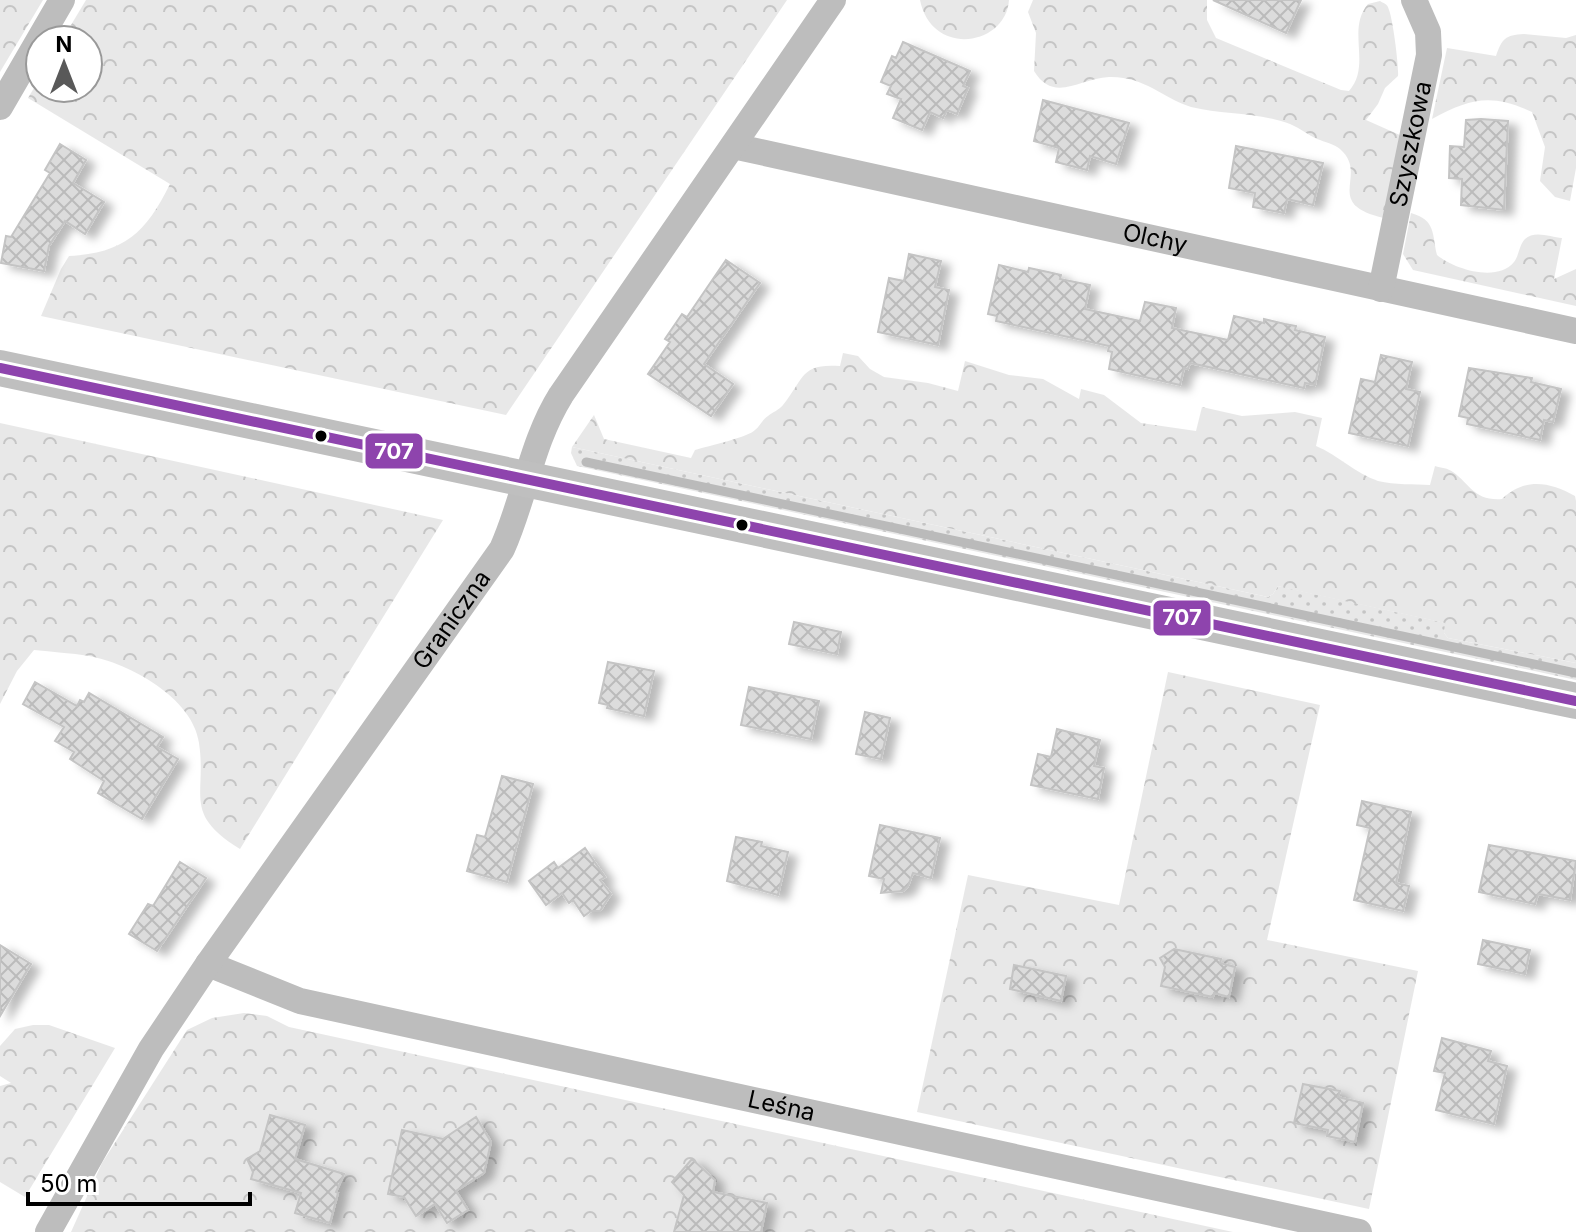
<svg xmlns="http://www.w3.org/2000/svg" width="1576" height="1232" font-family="Inter,sans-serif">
<defs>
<pattern id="grass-dots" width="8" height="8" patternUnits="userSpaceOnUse" patternTransform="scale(2)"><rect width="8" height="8" fill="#e8e8e8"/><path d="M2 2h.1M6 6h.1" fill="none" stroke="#c5c5c5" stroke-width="1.8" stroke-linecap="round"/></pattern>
<pattern id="forest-crowns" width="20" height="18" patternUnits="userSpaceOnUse" patternTransform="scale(2)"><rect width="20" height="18" fill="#e8e8e8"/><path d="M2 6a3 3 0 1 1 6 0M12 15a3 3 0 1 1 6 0" fill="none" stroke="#c5c5c5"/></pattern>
<pattern id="building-cross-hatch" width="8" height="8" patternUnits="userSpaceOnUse" patternTransform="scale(2)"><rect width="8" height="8" fill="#dcdcdc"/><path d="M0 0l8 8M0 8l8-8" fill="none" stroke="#bbb"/></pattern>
<filter id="shadow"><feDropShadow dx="9" dy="5" stdDeviation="4" flood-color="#0004"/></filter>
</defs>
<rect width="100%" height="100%" fill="#fff"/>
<path fill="url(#grass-dots)" d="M572,447L1268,597L1273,594L1278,586L1446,623L1444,633L1448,638L1576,663V680L577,466L571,453Z"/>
<path fill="url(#forest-crowns)" d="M0,0H43L0,72Z
M86,0H787L506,415L41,316L61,269L69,256C124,253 146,233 170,184L28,98L40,78V88H88V40H62Z
M920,0H1009C1006,46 932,58 920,0Z
M1033,0H1207V20L1216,38L1341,90L1349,91C1372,65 1346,30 1368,4L1380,1C1386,5 1387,3 1389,10C1393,20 1399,67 1398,76L1385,88L1378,104L1366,120L1402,136L1384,218C1321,204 1370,175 1340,149C1334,144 1325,142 1317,139C1308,135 1300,128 1290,124C1259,112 1223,115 1191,107C1161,97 1144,76 1109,77C1080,78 1054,104 1034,71L1036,33L1028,12Z
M1524,34L1566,38L1576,35V168L1570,201L1555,197L1540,181L1545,147L1532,112C1492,93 1470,98 1432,119L1447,48L1496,56C1502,39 1505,35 1524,34Z
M1411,213C1436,220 1432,234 1437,255C1454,269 1497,283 1514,262C1519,256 1519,245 1525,239C1534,230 1551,237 1562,238L1554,279L1576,269V306L1413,270L1403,254Z
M843,353L858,356L870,369L884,377L928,383L958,391L965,361L1009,375L1043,379L1079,399L1081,389L1104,395L1141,423L1196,431L1202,407L1242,416L1295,412L1322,418L1316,446C1338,455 1356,474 1378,481C1395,485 1414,484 1430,485L1435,466C1441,468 1448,468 1453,472C1471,485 1474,501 1502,499C1525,477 1550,482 1575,496L1576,501V663L1448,638L1444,633L1445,623L1285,588L1278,586L1273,594L1268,597L572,447L594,415L604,439L691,458L695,450C708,446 749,437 755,430C760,426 762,420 768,416C773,412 779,410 783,405C804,379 800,363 840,366Z
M0,423L443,520L240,849C182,813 207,796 199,743C193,698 129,663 89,656C71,653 52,652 34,650L17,671L0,704Z
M1168,672L1320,705L1267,940L1418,971L1369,1209L917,1112L968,875L1119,905Z
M244,1013L267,1016L289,1027L1233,1232H71L102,1163L187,1030L212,1018Z
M33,1025H49L115,1048L25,1197L0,1182V1086L11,1083L0,1076V1046L15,1029Z"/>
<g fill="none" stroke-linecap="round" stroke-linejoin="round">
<path stroke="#bababa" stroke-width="9" d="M586,462L1576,673"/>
</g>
<path fill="url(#building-cross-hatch)" stroke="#c4c4c4" stroke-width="2" filter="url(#shadow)" d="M1213,0H1301L1286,33Z
M903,42L970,71L963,86L968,88L957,114L947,110L943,118L930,112L922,130L893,118L901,99L887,94L891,86L881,82L892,56L896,58Z
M1043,100L1129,123L1116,164L1090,156L1087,170L1056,162L1059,148L1034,141Z
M1481,119L1508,121L1504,210L1461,205L1462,179L1449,178L1450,146L1464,147L1466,120Z
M60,144L86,160L73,183L104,202L85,234L65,221L49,246L44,271L1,263L6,236L11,237L50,173L45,170Z
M1236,146L1323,163L1313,205L1287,199L1284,213L1253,207L1255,193L1229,188Z
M909,254L941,261L935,287L949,290L938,345L878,332L889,278L904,281Z
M726,260L760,283L704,364L733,384L711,416L648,374L670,342L665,339L682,314L687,317Z
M999,265L1028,272L1029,268L1048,272L1061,275L1060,279L1090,285L1085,309L1140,321L1145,302L1176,308L1172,328L1228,340L1234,316L1264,323V319L1285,324L1296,326L1295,330L1325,337L1315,385L1305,383L1304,388L1190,363L1188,369L1184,368L1180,385L1109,369L1112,352L1108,351L1109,346L996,321L997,316L988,314Z
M1381,355L1412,362L1406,389L1420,392L1408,446L1349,433L1361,379L1375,382Z
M1469,368L1532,378L1531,382L1561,389L1553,422L1544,420L1540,440L1467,424L1468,418L1459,416Z
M794,622L841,632L837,654L789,644Z
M608,662L654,671L644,716L607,708L608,705L599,703Z
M35,682L77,706L80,700L84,702L89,693L163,737L157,747L178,759L142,819L98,793L104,781L70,759L74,752L55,741L64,727L23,704Z
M749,687L819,701L811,739L741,725Z
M865,712L890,718L881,759L856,754Z
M1057,729L1100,740L1094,766L1104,768L1098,799L1031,785L1038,754L1051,757Z
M502,776L533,784L507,882L467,871L477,835L485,837Z
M1362,801L1411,812L1396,883L1409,886L1403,911L1354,900L1370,828L1357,825Z
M880,825L940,838L931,878L913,873L908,886L903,891L881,893L884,879L869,876Z
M736,837L762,842L761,846L788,852L778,895L727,881Z
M1489,845L1576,861L1570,900L1538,894L1535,904L1479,892Z
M585,848L605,877L600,880L611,894L600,911H591L584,916L573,900L569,903L562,893L546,905L529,881L554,862L558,868Z
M180,862L206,878L157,951L129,934L148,904L153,906Z
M1483,940L1530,950L1525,974L1478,964Z
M0,945L31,964L0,1016Z
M1174,949L1221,959L1220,963L1235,967L1229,997L1214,993L1213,997L1161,986L1165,967L1160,958Z
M1014,965L1066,976L1061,1001L1010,989Z
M1442,1038L1491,1051L1488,1061L1507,1066L1494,1124L1436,1110L1445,1073L1434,1071Z
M1303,1084L1340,1091L1338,1097L1363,1103L1355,1142L1327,1136L1328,1130L1294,1123Z
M270,1115L305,1125L295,1159L344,1174L336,1192L338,1193L330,1223L295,1213L301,1193L251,1179L253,1172L247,1159L260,1151Z
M476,1117L491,1142L484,1173L456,1191L468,1210L447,1223L435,1204L416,1216L404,1197L388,1194L402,1130L443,1139Z
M692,1159L715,1180L713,1192L767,1203L761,1232H674L684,1195L672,1182Z"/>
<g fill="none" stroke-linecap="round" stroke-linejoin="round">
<g stroke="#bdbdbd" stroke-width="26">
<path d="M0,107L62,0"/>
<path id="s1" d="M733,146L1576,331"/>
<path id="s2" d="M1381,289L1429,55L1428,32L1414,0"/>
<path id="s3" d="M208,964L300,1001L1359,1232"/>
<path id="s4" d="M48,1232L151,1049L208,964L502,549C525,498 531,443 561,395L833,0"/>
</g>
<path stroke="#bfbfbf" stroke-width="36" d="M0,368L1576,701"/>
<defs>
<path id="bus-1" d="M0,368L1576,701"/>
</defs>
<use href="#bus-1" stroke="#fff" stroke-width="16"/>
<use href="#bus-1" stroke="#8e44ad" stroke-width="10"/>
</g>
<g fill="#000" stroke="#fff" stroke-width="3">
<circle cx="321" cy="436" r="7"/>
<circle cx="742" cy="525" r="7"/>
</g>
<g text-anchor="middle" stroke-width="6" stroke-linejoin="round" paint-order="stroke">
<g font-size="24" fill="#000" stroke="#fff">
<text dy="8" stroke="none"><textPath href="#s2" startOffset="148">Szyszkowa</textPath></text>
<text dy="8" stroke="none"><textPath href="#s1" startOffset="432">Olchy</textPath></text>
<text dy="8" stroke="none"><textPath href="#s4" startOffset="734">Graniczna</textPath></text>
<text dy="8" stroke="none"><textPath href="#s3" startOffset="592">Leśna</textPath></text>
</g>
</g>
<g stroke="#fff" stroke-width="3">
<rect x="364" y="432" width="60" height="38" rx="8" fill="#8e44ad"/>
<rect x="1152" y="599" width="60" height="38" rx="8" fill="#8e44ad"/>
</g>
<g font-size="22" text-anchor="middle" font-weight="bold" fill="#fff">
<text x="394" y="459">707</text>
<text x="1182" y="625">707</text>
</g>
<g transform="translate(64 64)"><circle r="38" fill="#ffffff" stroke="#999999" stroke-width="2"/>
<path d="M0-6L14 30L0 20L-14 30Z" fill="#595959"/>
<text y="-12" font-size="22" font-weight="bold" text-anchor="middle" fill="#000000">N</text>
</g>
<path d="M28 1192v12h222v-12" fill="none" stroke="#000000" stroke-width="4"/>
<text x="40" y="1192" font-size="24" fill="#000000" stroke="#ffffff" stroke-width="6" paint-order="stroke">50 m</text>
</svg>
